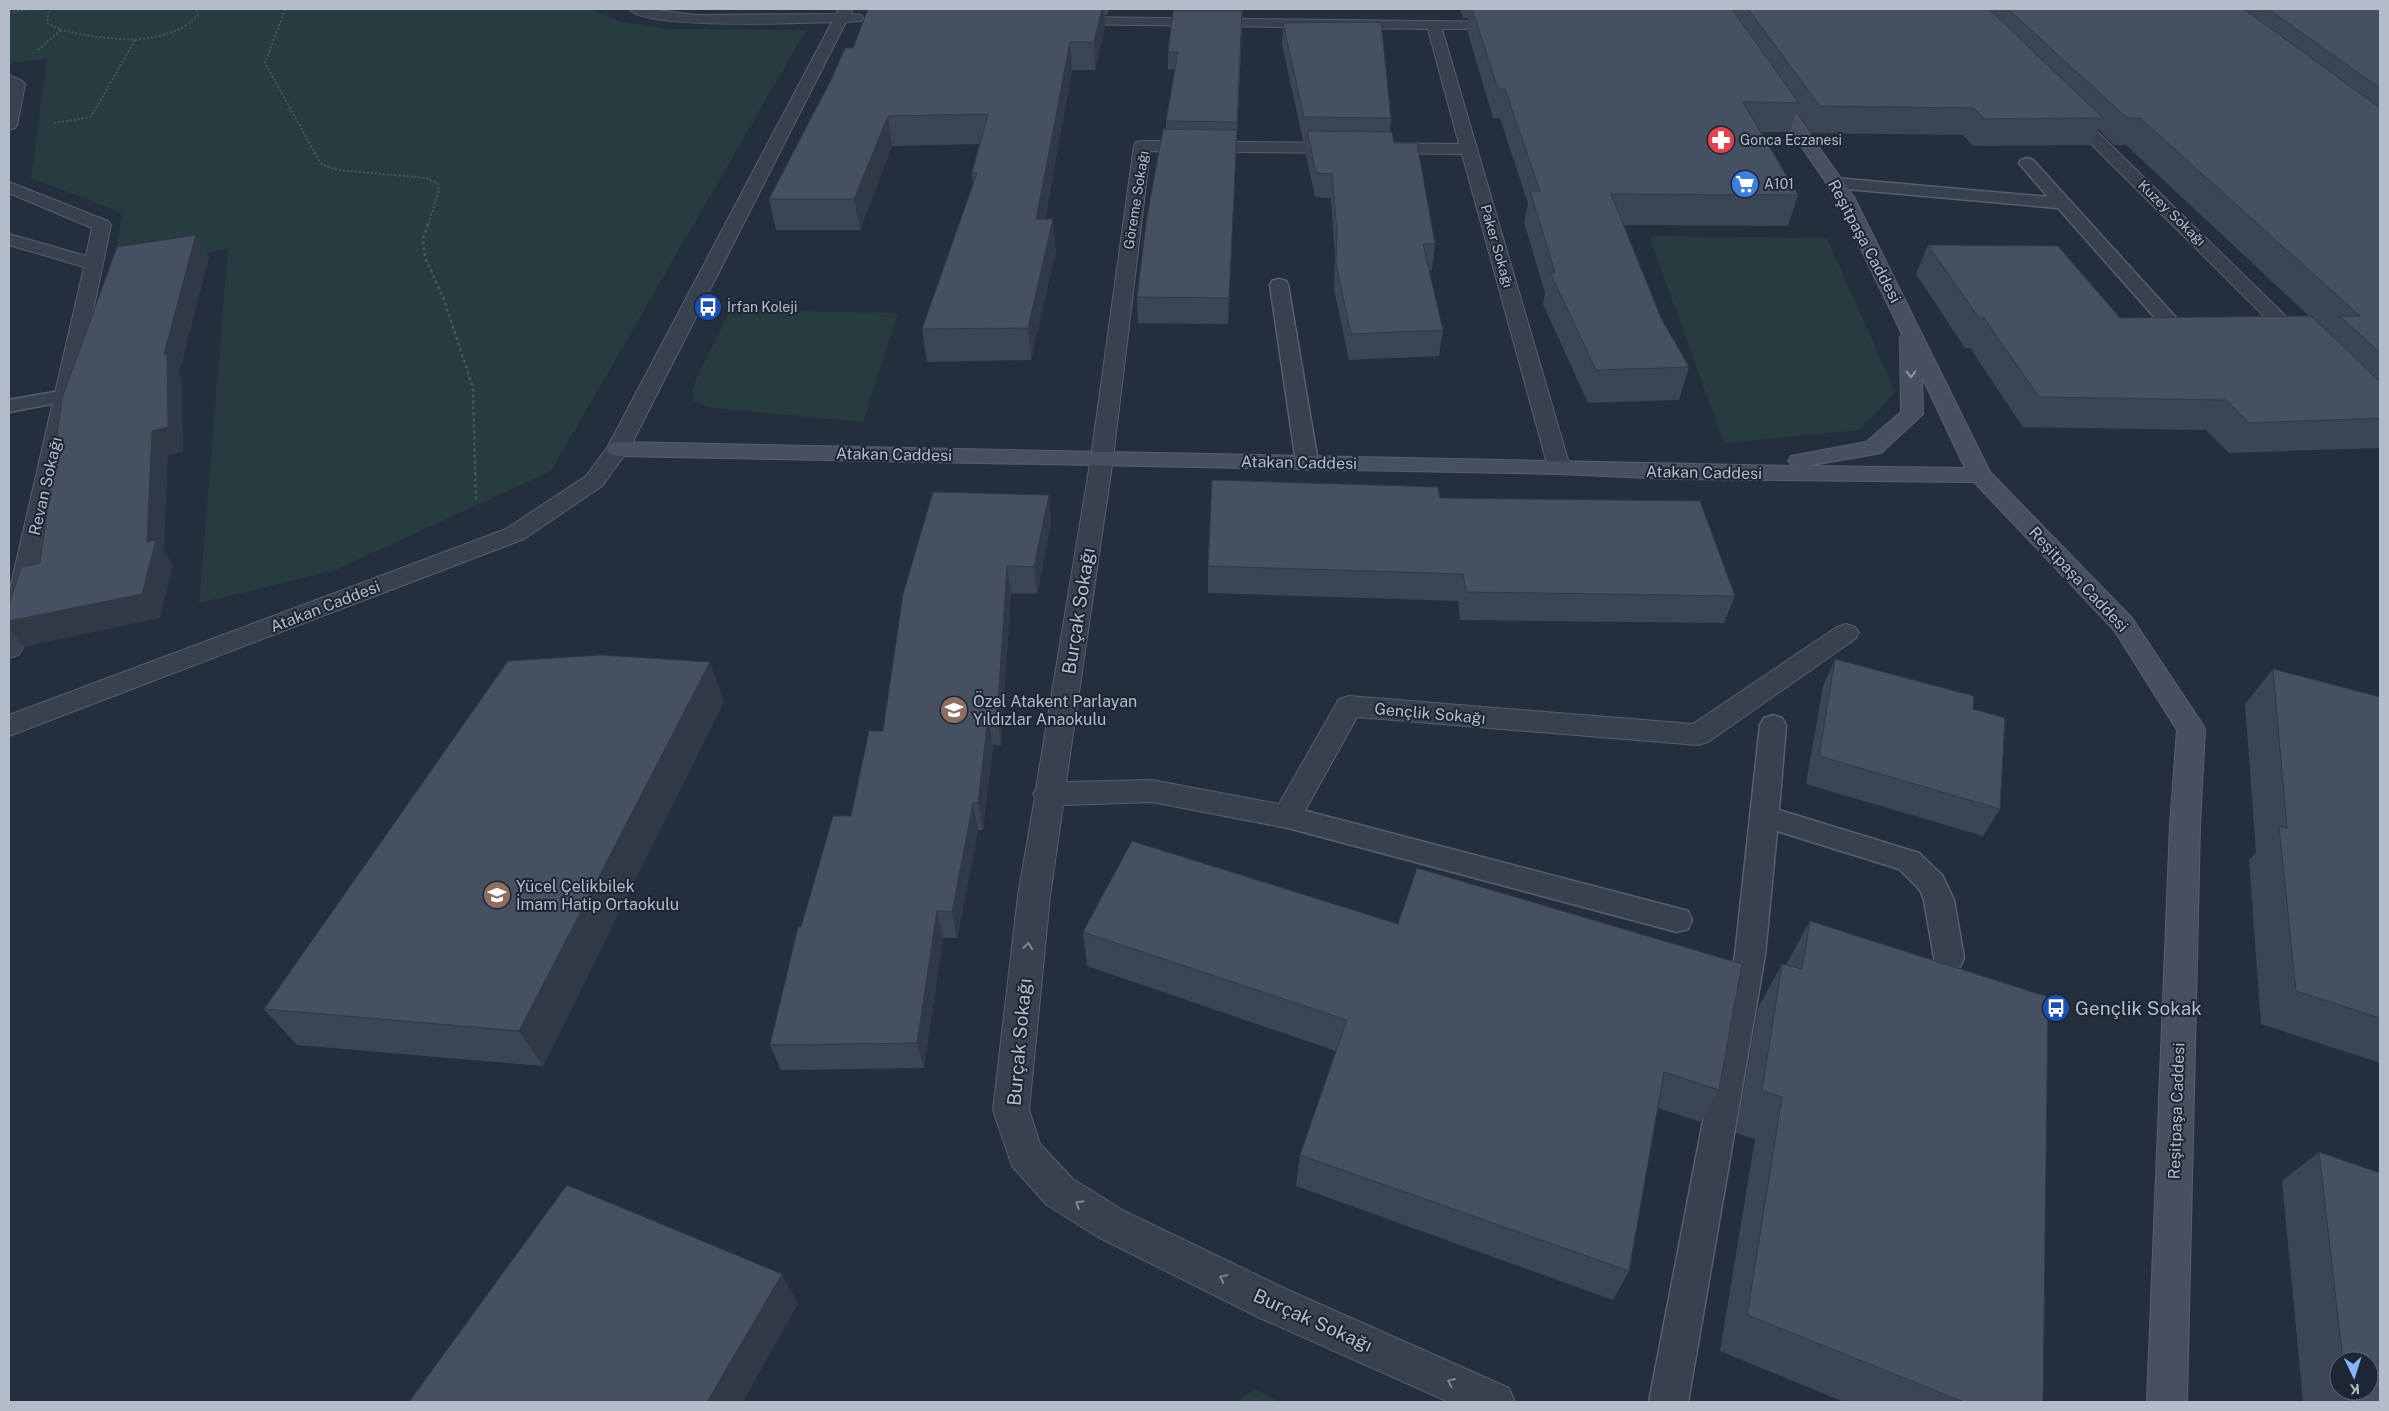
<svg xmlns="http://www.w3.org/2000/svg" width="2389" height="1411" font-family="'Public Sans',sans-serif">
<rect width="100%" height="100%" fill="#242f3e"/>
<path fill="#263c3f" d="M9,9H590L621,22L669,29L806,30L551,471L333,571L199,603L228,249L113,269L122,213L31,178L47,59L9,63Z
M1649,236L1827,238L1895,392L1860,430L1724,443Z
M730,310L898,313L863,422L713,408L694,401L692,389Z
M1255,1389L1281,1402H1236Z"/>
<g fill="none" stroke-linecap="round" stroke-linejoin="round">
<defs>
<path id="lane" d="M2027,158L2033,160L2179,321L2182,325L2179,329L2172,331L2165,329L2058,208L1835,188L1829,187L1827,183L1829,179L1835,178L2048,197L2019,163L2021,160Z
M1279,279L1286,281L1288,285L1318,462L1315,467L1307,469L1299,467L1296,462L1270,285L1272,281Z
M65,390L72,392L75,396L72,400L9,412V400Z
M1773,715L1782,718L1786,725L1779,810L1919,853L1942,875L1954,900L1964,958L1960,967L1949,971L1938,967L1934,958L1924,900L1920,890L1899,869L1777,831L1765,955L1688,1402H1649L1735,955L1760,725L1764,718Z
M1287,806L1677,908L1688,911L1692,920L1688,929L1677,932L1277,825L1273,817L1277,809Z"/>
<path id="street" d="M629,9H649L695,15L836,14L839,9H853L851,14L861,15L863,18L861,21L846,22L629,449L602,486L524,539L9,736V715L506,529L586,476L607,448L832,22C800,23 645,30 629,9Z
M1066,17L1511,22L1513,25L1511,28L1506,29H1442L1570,467L1567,472L1559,474L1551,472L1548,467L1462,154L1150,151L1113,458L1066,782L1152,780L1279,804L1339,699L1349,696L1693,724L1837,627L1846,624L1855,627L1859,633L1855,639L1708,742L1698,745L1357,717L1297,825L1287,828L1152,802L1063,805L1050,896L1029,1110L1040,1144L1073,1179L1124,1211L1288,1290L1509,1388L1515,1402H1449L1260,1318L1098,1237L1047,1205L1012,1166L993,1110L1018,896L1035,797L1033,794L1036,789L1091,458L1134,146L1136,142L1142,141L1459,144L1428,29L1061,24L1059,21Z
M9,75L22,81L25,84L17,125L15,128L9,130Z
M2067,106L2073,108L2309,339L2312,343L2309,347L2302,349L2295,347L2061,114L2059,111L2061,108Z
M9,182L108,221L111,225L22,649L18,655L9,658V593L84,267L9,245V234L86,256L92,228L9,193Z"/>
<path id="secondary" d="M1772,87L1778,89L1854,197L1990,472L2132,618L2201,722L2205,729L2200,825L2187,1402H2147L2170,825L2177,730L2114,630L1974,482L1673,479L1559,474L618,456L610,454L607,449L610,444L618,442L1793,466L1788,461L1791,456L1866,442L1901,412L1900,337L1902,334L1836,197L1764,92ZM1922,377L1965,468L1807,466L1881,453L1923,414Z"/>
</defs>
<use href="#lane" stroke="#565f6c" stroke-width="3"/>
<use href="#street" stroke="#565f6c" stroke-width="2"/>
<use href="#secondary" stroke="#565f6c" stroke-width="2"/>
<path stroke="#44595c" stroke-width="2" stroke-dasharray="2 2" stroke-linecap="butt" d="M285,9L265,63L321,164L337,170L426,178L437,183L439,190L428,225
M9,13L29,9
M135,40C159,36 181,34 198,15L197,9
M38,50L61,30L47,23L49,9
M54,123L91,117L135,40L96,37L61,30"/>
<path stroke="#44595c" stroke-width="2.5" stroke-dasharray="3 3" stroke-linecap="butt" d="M428,224L423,239L425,257L444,300L473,388L476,501"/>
<use href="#lane" fill="#38414e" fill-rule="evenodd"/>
<use href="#street" fill="#38414e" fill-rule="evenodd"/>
<use href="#secondary" fill="#465061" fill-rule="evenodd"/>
</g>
<path fill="#3b4654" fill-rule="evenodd" d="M868,9H1109L1107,15H1104L1105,27L1095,70H1072L1045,219L1056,250L1031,360L927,362L922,329L973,185L972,173L980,144L892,146L860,230H776L769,199L853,48Z
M1174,9H1243L1228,324L1138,323L1137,297L1166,129V121L1175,69H1168V52Z
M1460,9H2380V448L2229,453L2206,430L2023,427L1970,348H1965L1916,274L1928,245L2120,318L2309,316L2126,145H2114L2098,129L2090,145L1973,146L1963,135L1811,133L1796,112L1790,132H1761L1798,195L1788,226L1624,225L1661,318L1689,367L1679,400L1588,403L1543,304L1545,293L1524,222L1528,203L1500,118H1493L1467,30L1468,18H1463Z
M1283,23L1391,118L1390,132L1435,244L1432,270H1429L1443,330L1439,356L1349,360L1334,289L1335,256L1331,198L1315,197L1306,154V141H1303L1282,44Z
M1049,495L1051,522L1037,594L1011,593L1001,745H993L983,830H978L957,938H943L924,1068L781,1070L770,1045L801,927L851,816L883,731Z
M1440,498L1735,596L1724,623L1460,620L1458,601L1208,593V566Z
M1835,659L1973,709L2000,809L1983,836L1806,784L1823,686Z
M2273,669L2380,697V1063L2261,1024L2249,860L2256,852L2245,704Z
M724,701L543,1066L297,1045L264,1009Z
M1132,841L1719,1090L1701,1122L1658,1108L1629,1271L1613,1300L1296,1186L1300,1155L1336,1051L1087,966L1083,932Z
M1810,921L2043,1402H1844L1720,1351L1755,1139L1736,1133L1758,1008L1782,964L1786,965Z
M2319,1152L2380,1402H2303L2282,1181ZM2339,1361H2369V1391H2339Z"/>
<path fill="#303945" d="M1102,9H1104L1105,27L1095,70L1094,42Z
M1070,42L1072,70L1039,250L1036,219Z
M888,116L892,146L860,230L854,199Z
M1237,130L1236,154L1228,324L1229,298Z
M1053,219L1056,250L1031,360L1028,328Z
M196,235L209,257L179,374L182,377L183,452L168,455L164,552L173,565L160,618L24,647L9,628V621L147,542L152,431L164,354Z
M1049,495L1051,522L1037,594L1034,567Z
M1007,566L1011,593L1001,745L997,718Z
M710,662L724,701L543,1066L519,1031Z
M988,718L993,745L983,830L978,803Z
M973,803L978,830L957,938L952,912Z
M937,911L943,938L924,1068L917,1043Z
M782,1274L798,1304L743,1402H707Z"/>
<path fill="#455162" stroke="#303945" d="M868,9H1102L1094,42H1070L1036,219H1053L1028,328L922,329L977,173H972L988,114L888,116L854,199H769L833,76L845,48H853Z
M1472,9H1732L1799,103L1743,102L1798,195L1611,194L1661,318L1689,367L1596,370L1550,272H1555L1530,191H1540L1505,89H1498Z
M1748,9H1989L2103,118L1984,119L1974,108L1820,106Z
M2008,9H2244L2380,108V353L2340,316H2360L2140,118H2127Z
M2268,9H2380V88Z
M1173,11H1242L1237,122L1166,121L1178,52H1168Z
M1381,22L1391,118L1304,117L1283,23Z
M1163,129L1237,130L1229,298L1137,297L1146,223Z
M1307,131L1392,132L1394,143H1417L1435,244H1423L1443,330L1351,334L1336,264L1337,231L1332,174L1316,173Z
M196,235L164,354H167L168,427L152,431L147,542L156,540L142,594L9,621V605L21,567L40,563L62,398L117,247Z
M1928,245L2058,246L2120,318L2311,316L2380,382V418L2249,423L2226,400L2039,397L1984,318H1979Z
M1212,480L1438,487L1440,498L1700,501L1735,596L1466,592L1463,574L1208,566Z
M933,492L1049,495L1034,567L1007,566L997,718H988L978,803H973L952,912L937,911L917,1043L770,1045L798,927H801L833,816H851L869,731H883L903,594Z
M600,655L710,662L519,1031L264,1009L508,661Z
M1835,659L1974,696L1973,709L2005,718L2000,809L1819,756Z
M2273,669L2380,697V1018L2296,991L2279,826L2287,828Z
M1132,841L1398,924L1417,868L1742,964L1719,1090L1664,1072L1629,1271L1300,1155L1347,1020L1083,932Z
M1810,921L2048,997L2043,1402H1964L1747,1315L1782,1097L1762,1091L1782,964L1802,969Z
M2319,1152L2380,1173V1402H2348L2347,1391H2369V1361H2343Z
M567,1185L782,1274L707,1402H409Z"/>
<defs><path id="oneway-chevron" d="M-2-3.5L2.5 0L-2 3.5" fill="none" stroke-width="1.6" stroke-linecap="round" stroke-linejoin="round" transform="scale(1.25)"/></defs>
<use stroke="#8e96a5" href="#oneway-chevron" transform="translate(1911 374) rotate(88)"/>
<g stroke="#7c8592">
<use href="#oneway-chevron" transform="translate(1028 946) rotate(-84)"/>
<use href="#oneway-chevron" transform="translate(1079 1204) rotate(-148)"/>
<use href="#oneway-chevron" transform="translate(1223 1278) rotate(-154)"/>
<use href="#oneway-chevron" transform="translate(1451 1382) rotate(-156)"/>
</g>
<defs>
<symbol id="pharmacy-disc" viewBox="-11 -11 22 22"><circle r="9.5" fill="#e0444e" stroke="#1d2633"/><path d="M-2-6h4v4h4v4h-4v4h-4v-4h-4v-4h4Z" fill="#fff"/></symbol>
<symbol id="supermarket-disc" viewBox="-11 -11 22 22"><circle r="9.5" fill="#3f7fe0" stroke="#1d2633"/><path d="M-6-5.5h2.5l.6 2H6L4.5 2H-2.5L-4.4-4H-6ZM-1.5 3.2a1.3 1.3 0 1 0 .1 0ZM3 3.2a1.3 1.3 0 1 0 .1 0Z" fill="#fff"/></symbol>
<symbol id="bus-disc" viewBox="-11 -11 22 22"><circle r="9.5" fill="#1a4fb4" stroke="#1d2633"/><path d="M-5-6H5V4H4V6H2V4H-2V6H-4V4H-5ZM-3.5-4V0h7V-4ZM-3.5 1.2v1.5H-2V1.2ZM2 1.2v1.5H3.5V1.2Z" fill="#fff"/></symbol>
<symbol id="school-disc" viewBox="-11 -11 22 22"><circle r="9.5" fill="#8d6e63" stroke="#1d2633"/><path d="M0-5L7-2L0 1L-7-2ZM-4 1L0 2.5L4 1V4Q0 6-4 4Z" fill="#fff"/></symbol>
</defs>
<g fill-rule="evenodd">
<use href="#pharmacy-disc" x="1705" y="124" width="32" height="32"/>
<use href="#supermarket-disc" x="1729" y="168" width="32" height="32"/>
<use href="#bus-disc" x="692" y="291" width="32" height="32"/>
<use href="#school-disc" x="938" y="694" width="32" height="32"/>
<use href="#school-disc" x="481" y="879" width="32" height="32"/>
<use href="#bus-disc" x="2040" y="992" width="32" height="32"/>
</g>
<g text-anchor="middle" stroke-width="4" stroke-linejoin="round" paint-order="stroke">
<g font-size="14" fill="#b4bcc9" stroke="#1d2633" text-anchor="start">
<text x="1740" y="145">Gonca Eczanesi</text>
<text x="1764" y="189">A101</text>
<text x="727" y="312">İrfan Koleji</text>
</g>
<g font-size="14" fill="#b4bcc9" stroke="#1d2633">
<text transform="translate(1136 200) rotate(-81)" y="5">Göreme Sokağı</text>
<text transform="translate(2172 213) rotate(44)" y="5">Kuzey Sokağı</text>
<text transform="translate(1497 246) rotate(74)" y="5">Paker Sokağı</text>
</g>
<g font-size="16" fill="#b4bcc9" stroke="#1d2633">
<text transform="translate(1865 241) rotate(62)" y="6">Reşitpaşa Caddesi</text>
<text transform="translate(894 454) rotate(1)" y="6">Atakan Caddesi</text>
<text transform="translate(1299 462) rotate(1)" y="6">Atakan Caddesi</text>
<text transform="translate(1704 472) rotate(1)" y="6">Atakan Caddesi</text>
<text transform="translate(45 486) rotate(-77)" y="6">Revan Sokağı</text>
<text transform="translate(2079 579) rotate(47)" y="6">Reşitpaşa Caddesi</text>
<text transform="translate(325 606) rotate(-21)" y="6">Atakan Caddesi</text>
<text transform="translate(1430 713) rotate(5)" y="6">Gençlik Sokağı</text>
<text transform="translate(2176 1111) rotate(-88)" y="6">Reşitpaşa Caddesi</text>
</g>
<g font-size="16" fill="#b4bcc9" stroke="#1d2633" text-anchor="start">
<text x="973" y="707">Özel Atakent Parlayan<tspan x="973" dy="18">Yıldızlar Anaokulu</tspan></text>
<text x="516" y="892">Yücel Çelikbilek<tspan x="516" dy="18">İmam Hatip Ortaokulu</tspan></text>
</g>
<g font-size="19" fill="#b4bcc9" stroke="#1d2633">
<text transform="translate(1078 611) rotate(-81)" y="7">Burçak Sokağı</text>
<text transform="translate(1019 1042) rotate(-85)" y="7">Burçak Sokağı</text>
<text transform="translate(1313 1320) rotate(24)" y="7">Burçak Sokağı</text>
</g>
<g font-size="19" fill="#b4bcc9" stroke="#1d2633" text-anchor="start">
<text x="2075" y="1015">Gençlik Sokak</text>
</g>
</g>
<rect width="2389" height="1411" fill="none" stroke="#b4bcc9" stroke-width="20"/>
<g transform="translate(2354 1376) rotate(176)"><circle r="24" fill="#1d2633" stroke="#59626f"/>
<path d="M0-4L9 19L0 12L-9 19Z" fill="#8ab4f8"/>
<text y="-8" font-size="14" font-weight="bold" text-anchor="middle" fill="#b4bcc9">K</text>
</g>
</svg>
